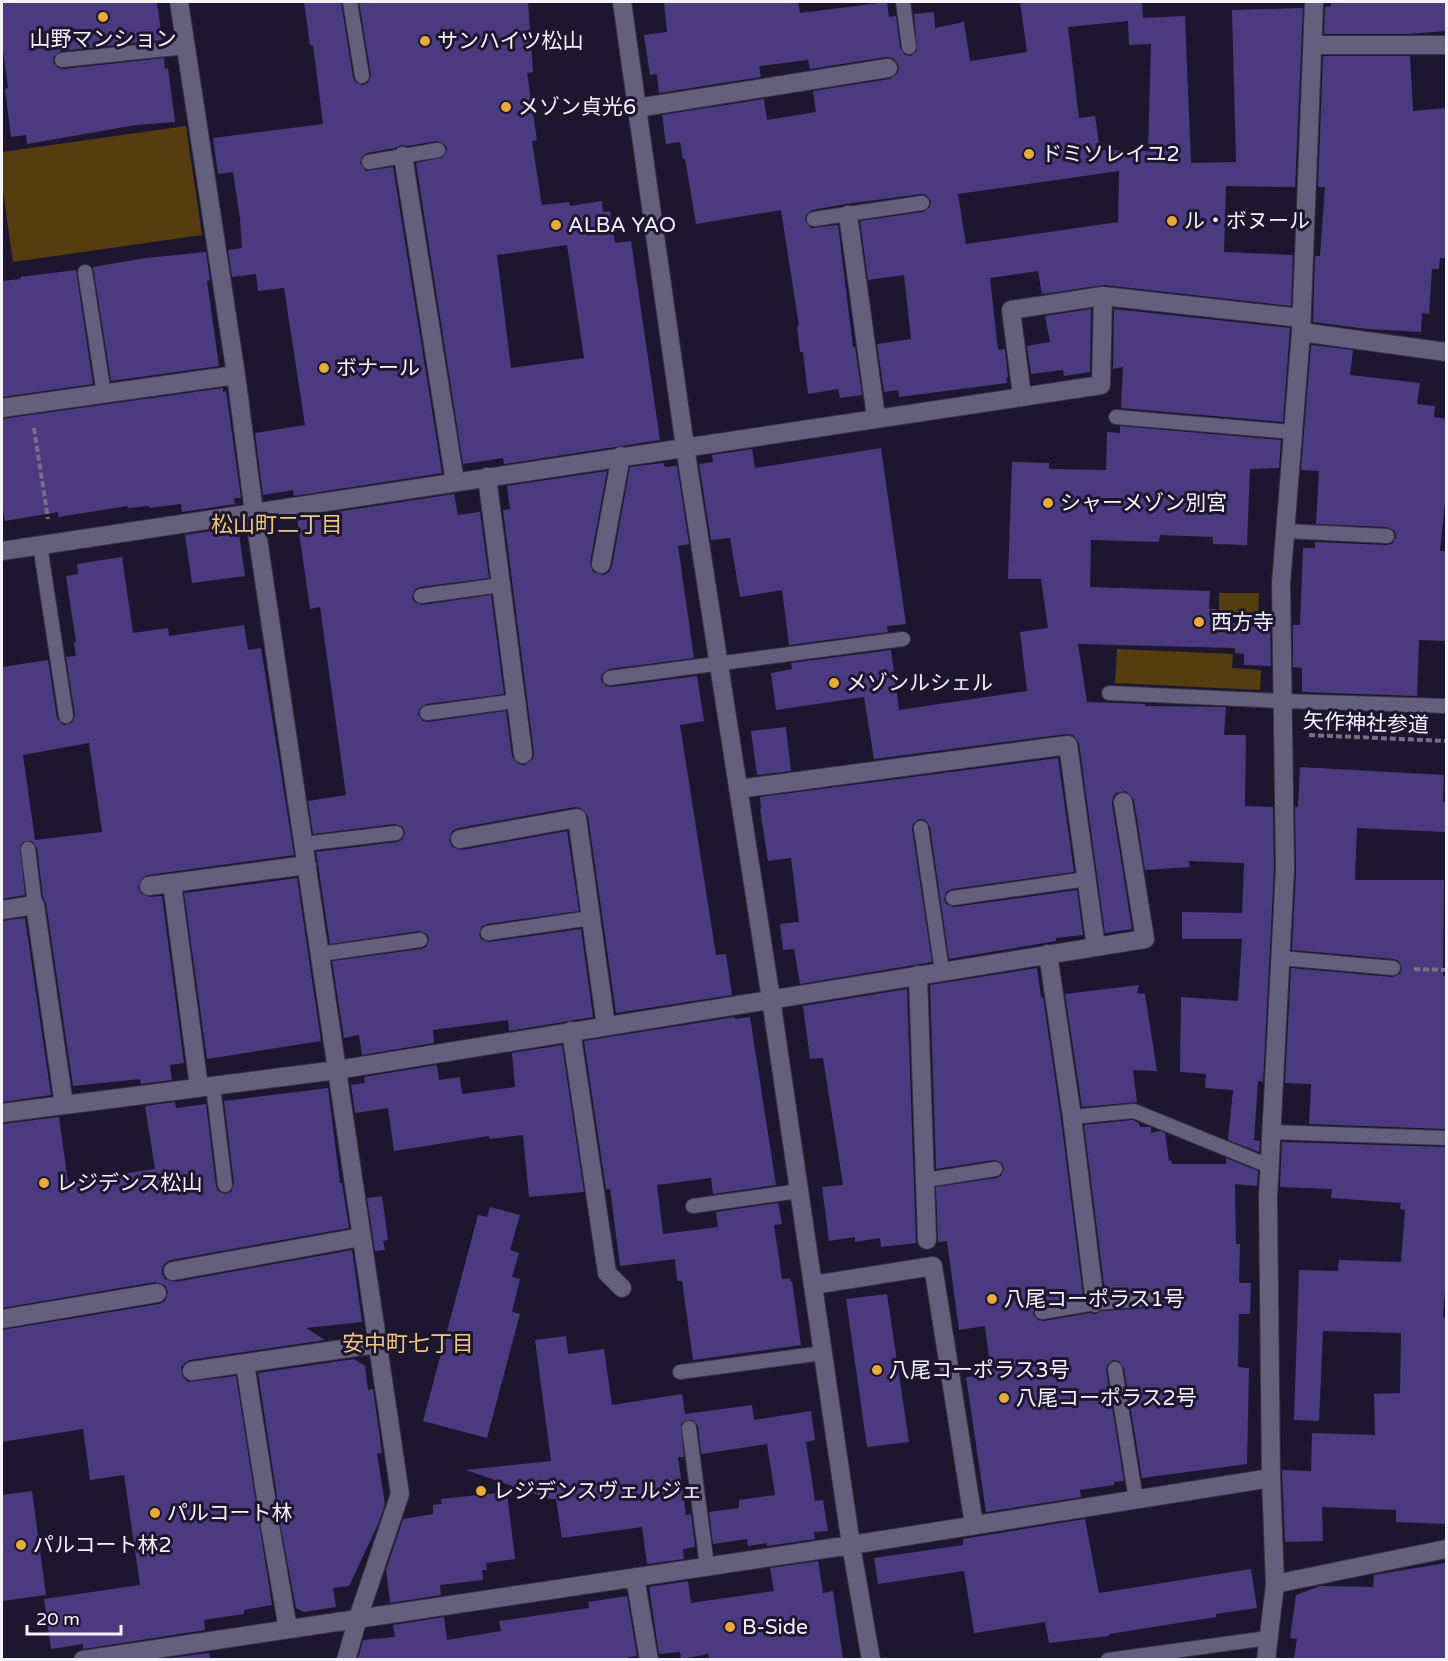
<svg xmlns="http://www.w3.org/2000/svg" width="1448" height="1661" font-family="'Varela Round','Noto Sans JP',sans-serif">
<rect width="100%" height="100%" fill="#1c172f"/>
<path fill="#553d0f" d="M186,126L202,235L13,262L2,184V152Z
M1219,593H1259L1258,615H1219Z
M1117,649L1233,654L1232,668L1261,670L1260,690L1115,683Z"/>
<path fill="#4c3a81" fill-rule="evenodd" d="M2,2H157L162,40L61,51L54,56L53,62L58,68L63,69L164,58L165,69L168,68L175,122L136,125L27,144L26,135L11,137L5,89L8,88L2,43Z
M304,2H341L353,77L355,82L363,85L368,83L371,75L359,2H528L533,72L527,73L537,140L532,141L541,200L542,205L569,202L570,206L602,201L603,212L610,211L615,243L631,241L660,440L504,464L503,458L463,464L416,163L443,157L447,148L444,144L437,141L408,146L402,145L395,148L367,153L363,156L360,163L366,171L393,167L442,473L294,496L293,490L263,495L255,433L305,425L284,288L258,291L256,274L232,277L228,250L242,248L240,219L233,172L218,174L213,138L323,124L313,45H310ZM567,245L584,358L511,368L497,255Z
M664,2H798L800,13L887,2L889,17L896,16L900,48L905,55L911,56L917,50L914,14L934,12L935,28L964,22L970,61L1027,52L1020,2H1142L1143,18L1185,16L1191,163L1236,162L1232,10L1303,8L1295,187L1226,186L1224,252L1293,255L1291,306L1104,285L1042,294L1038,271L990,278L998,350L1005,349L1008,377L1006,378L1007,383L899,397L898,390L884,392L877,344L911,339L904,275L868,280L860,221L923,212L930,207L931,201L926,195L921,194L846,204L812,210L806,215L805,220L811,228L838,225L853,347H855L862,395L840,398L838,389L808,394L803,352H800L797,326H799L781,210L696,224L685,159H683L680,142L666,144L662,115L764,99L767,120L816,112L813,91L890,79L898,73L899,66L893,58L886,57L810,69L808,60L759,66L761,77L659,93L657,74L650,75L644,35L667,32ZM1128,21L1129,45L1151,44L1148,151L1100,150L1095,116L1079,118L1068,27ZM1119,171L1118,222L966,244L958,194Z
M1331,2H1446V31L1408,34H1324L1325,7L1331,6Z
M1323,56H1410L1413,111L1446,108V258H1440L1439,269H1432L1429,314L1422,313L1421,332L1368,329L1313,322L1315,256H1320L1325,187H1318Z
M206,252L210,280L207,281L219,366L111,381L93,267L146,258Z
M76,270L93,384L2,397V281L21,279L20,277Z
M1091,309L1090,372L1064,376L1063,370L1031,374L1027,346L1050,342L1045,316Z
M1114,309L1290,328L1283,422L1121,408L1123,367L1113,369Z
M1311,345L1353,350L1350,375L1420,383L1417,404L1435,406L1434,417L1446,419V492L1440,551H1446V641L1419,640L1417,696L1302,692V668L1293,667V625H1300L1303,548H1315V542L1387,545L1392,544L1396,537L1395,531L1387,527L1316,524L1319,471L1301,470Z
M223,388V392L226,391L241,498H234L235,504L182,512L181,504L149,508V506L128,508L127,506L58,517V512L5,521L2,503V419Z
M1120,426L1281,440L1279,468L1250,469L1247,545L1213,544V537L1160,535L1159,542L1091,540L1090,587L1210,591L1209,609H1216L1215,622L1270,624L1271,666L1244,665V654L1235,653V648L1078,644L1087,702L1145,704V706L1226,707L1224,735H1246L1245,806L1273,807L1274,869L1263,1082L1258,1081L1254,1140L1260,1141L1259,1152L1228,1140L1233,1090L1205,1088L1206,1074L1180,1072L1181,997L1238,1001L1242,939H1182V912L1242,913L1244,863L1189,861L1190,867L1145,870L1134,800L1126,791L1116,793L1113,797L1112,804L1132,929L1105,933L1079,743L1073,735L1067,734L874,759L864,697L776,710L771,673L792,669L791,663L891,650L899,710L1027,691L1020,632L1048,628L1041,579H1008L1012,462L1049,463V469L1106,470L1107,432L1120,433Z
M881,448L906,624L887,626L888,632L789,645L782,590L740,597L730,538L711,540L699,464L713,462L712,455L752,449L755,468Z
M663,463L665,467L677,466L689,544L678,546L694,658L609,669L602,674L601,680L606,686L611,687L697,676L704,721L680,725L716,955L726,954L732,995L616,1013L588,816L581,808L575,807L458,828L452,831L449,840L452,847L462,850L567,831L579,911L487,924L482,926L479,934L481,939L489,942L581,929L593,1017L509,1031L508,1020L433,1030L434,1043L362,1055L359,1035L344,1038L332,961L421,949L426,947L429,939L427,934L419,931L330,944L316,852L397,842L402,840L405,833L403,827L395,824L313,834L308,801L346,795L320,607L310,609L297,518L454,494L458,515L480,512L489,578L420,587L415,589L412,597L414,602L422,605L491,595L504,694L426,704L419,709L418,715L423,721L428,722L506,711L512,756L518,764L525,765L533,759L534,753L503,510L510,509L507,486L607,471L590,563L593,572L604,575L609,572L612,566L630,467Z
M238,527L245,576L192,583L185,535Z
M122,557L133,633L168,628L169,636L244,625L248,650L261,648L294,855L148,875L142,878L138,887L141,893L150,897L162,896L184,1063L170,1065L172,1080L141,1084L140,1079L73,1086L46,903L43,897L37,848L32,841L23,842L20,846L25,895L2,899V667L48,660L57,718L63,725L72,723L75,715L66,657L76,656L74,642H76L66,576L78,574L77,564ZM89,743L102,832L35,840L23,755Z
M786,727L791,771L757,775L751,731Z
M1058,758L1074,872L952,889L947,891L944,899L946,904L954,907L1077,890L1083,935L1056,938V941L949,959L930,827L925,820L919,819L913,824L912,829L932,962L800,984L794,949L783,950L780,924L799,922L791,858L768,861L760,809H761L760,797Z
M1300,767L1444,775L1443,802H1446V832L1357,828L1355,880H1444L1443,976H1446V1129L1309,1124L1311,1084L1285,1083L1291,968L1392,977L1400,974L1402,968L1399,961L1394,959L1292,950L1296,870L1295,807H1298Z
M297,878L321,1041L207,1059L184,893Z
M25,918L51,1095L2,1102V921Z
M1037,968L1041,997H1043L1061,1119L1083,1296L1040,1303L1034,1308L1033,1314L1038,1320L1044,1321L1090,1313L1096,1314L1102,1311L1149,1308L1156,1302V1294L1148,1290L1105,1293L1084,1125L1133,1120L1139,1123L1140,1127H1151V1133L1160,1131L1165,1133L1169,1161L1171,1160L1172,1164H1226V1158L1258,1171L1257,1186L1235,1184L1236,1244H1240L1239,1283H1251L1250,1314H1239L1238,1367L1249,1368L1247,1464L1142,1478L1124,1368L1119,1361L1113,1360L1107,1365L1106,1370L1124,1481L1114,1482V1485L1080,1490L1081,1497L986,1512L966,1377L991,1374L985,1326L959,1330L947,1241L938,1242L936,1187L996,1178L1001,1176L1004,1168L1002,1163L994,1160L936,1169L930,985Z
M1139,985L1137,993L1145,994L1157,1071L1133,1070L1137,1102L1082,1107L1065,994Z
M907,989L916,1243L881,1247L880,1238L855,1242V1237L829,1241L822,1187L843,1185L823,1058L810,1059L803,1006Z
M735,1017V1019L750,1017L776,1185L713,1194L711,1178L657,1185L663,1234L718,1227L716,1212L778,1203L782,1224L774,1225L782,1279L790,1278V1282L792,1281L801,1345L693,1360L682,1281H677L675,1259L620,1266L610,1189H606L584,1041Z
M562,1045L584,1192L529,1197L523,1135L490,1139L489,1136L394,1151L388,1108L355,1113L351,1085L365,1083L364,1077L437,1065L439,1080L460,1077L462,1094L515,1087L512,1053Z
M328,1088L340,1183H342L349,1228L171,1260L165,1263L162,1268V1274L165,1279L175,1282L352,1250L362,1322L306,1328L325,1340L190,1360L185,1363L181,1367L183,1377L188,1382L236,1376L272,1605L244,1610V1614L204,1620L205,1630L83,1649V1644L51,1649L44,1599L140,1585L124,1475L90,1480L83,1429L2,1442V1330L159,1304L165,1301L168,1292L165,1285L155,1282L2,1308V1124L59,1117L68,1182L155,1169L145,1106L175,1102L176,1108L206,1104L216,1186L218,1191L225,1194L231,1192L234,1184L224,1101Z
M1282,1142L1446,1147V1277L1443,1317L1446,1318V1524L1396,1522V1510L1322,1507L1323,1541L1285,1542L1282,1470L1311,1471L1312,1433L1375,1435L1374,1394L1400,1393L1401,1333L1323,1331L1319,1421L1294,1420L1299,1270L1338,1271L1339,1260L1401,1262L1405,1210L1400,1209L1401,1203L1331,1198L1332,1189L1280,1187Z
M382,1196L388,1240L383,1241L385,1250L375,1251L367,1198Z
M490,1207L520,1215L510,1250L519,1253L512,1277L520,1279L512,1312L520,1314L487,1438L423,1421L478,1215L487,1217Z
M887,1294L909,1442L867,1447L846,1299Z
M566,1336L568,1354L604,1349L612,1405L682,1394L685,1414L752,1405L754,1420L811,1411L815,1440L806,1442L815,1501L823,1500L828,1531L814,1532L815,1539L767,1546V1543L748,1546L747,1539L713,1544L709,1512L739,1508V1500L775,1495L767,1444L701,1454L698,1426L692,1420L684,1421L681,1425L684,1457H678L686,1515L691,1514L695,1547L683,1549L684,1559L647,1564L642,1527L562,1538L556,1499H550L466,1470L551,1461L535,1340Z
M354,1359L365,1366L368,1390L373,1389L382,1453L377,1454L385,1504L379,1522L349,1586L333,1588L336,1607L304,1612L296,1608L276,1502L277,1496L258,1373Z
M32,1491L46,1595L2,1601V1495Z
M507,1492L515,1559L486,1563L487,1570H482L483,1580L440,1585L441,1595L390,1603L386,1570L403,1519L433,1514V1505L442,1504L441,1499Z
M1085,1519L1099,1593L1251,1569L1257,1608L1216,1614V1617L1109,1634V1636L1049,1643L1045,1622L974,1633L964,1571L878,1584L874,1558L963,1545V1539Z
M818,1561L823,1593L833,1591L843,1659H709L708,1654L681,1659L680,1652L659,1654L649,1587L688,1581L691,1603L774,1591L770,1568Z
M1446,1563V1659H1294L1297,1639L1290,1638L1296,1595L1320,1586L1373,1587L1374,1575Z
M627,1596L637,1656L628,1657V1659H358L363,1640L395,1637L393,1625L444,1617L447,1640L501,1631L499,1621L589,1608L588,1602Z
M209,1653L210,1659H162Z"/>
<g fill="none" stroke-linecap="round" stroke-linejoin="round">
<defs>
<path id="lane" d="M350,2L362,76
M903,2L909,47
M62,60L186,47
M369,162L438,150
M814,219L922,203
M85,272L104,394
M1116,417L1293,432
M1285,531L1387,536
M40,545L66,716
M421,596L501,585
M610,678L903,639
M1109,693L1283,701L1446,706
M427,713L516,701
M921,828L942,971
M303,844L396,833
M28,849L35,905
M953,898L1087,879
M488,933L591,918
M320,954L420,940
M1280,958L1393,968
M213,1086L225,1185
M1072,1117L1134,1111L1269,1166
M1271,1132L1446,1138
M926,1180L995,1169
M693,1206L799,1191
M1042,1312L1095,1303L1148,1299
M1115,1369L1136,1500
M680,1372L823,1353
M689,1428L707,1566
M1108,1660L1268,1638"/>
<path id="street" d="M179,2L236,375L254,512L400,1494L358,1618L346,1660
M622,2L685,447L771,999L851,1545L871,1660
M1313,45H1446
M637,108L888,68
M403,156L455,482
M848,215L876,417
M1301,332L1446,352
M1022,396L1011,310L1103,296
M2,408L236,375
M487,477L523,754
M2,551L1101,385L1103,296L1301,318
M601,564L621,456
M738,789L1068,745L1096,947
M460,839L577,818L606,1026
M172,884L199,1087
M149,886L307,865
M2,910L35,905L64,1105
M1048,954L1072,1117L1095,1303
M918,975L927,1240
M571,1031L607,1273L622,1288
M2,1113L337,1070L1145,939L1123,802
M173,1271L361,1237
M813,1285L933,1266L974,1525
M2,1319L157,1293
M245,1364L266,1498
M192,1371L377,1344
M267,1508L288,1629
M635,1577L649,1660
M1275,1584L1446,1549
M83,1660L851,1545L1271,1478
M1266,1660L1275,1584L1271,1478L1268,1197L1285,869L1281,584L1301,332L1314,2"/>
</defs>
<use href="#lane" stroke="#363344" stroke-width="16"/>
<use href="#street" stroke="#363344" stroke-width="20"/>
<path stroke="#757184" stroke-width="4" stroke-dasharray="6 3" stroke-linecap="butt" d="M34,428L48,519
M1309,735L1446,741
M1414,969L1446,970"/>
<use href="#lane" stroke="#645f7d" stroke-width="14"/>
<use href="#street" stroke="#645f7d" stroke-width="18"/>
</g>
<g fill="#e8ab37" stroke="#1c172f" stroke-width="2">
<circle cx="103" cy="17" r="6"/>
<circle cx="425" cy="41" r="6"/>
<circle cx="506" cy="107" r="6"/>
<circle cx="1029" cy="154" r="6"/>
<circle cx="1172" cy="221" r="6"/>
<circle cx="556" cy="225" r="6"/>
<circle cx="324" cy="368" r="6"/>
<circle cx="1048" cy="503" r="6"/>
<circle cx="1199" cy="622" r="6"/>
<circle cx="834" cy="683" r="6"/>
<circle cx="44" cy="1183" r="6"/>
<circle cx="992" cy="1299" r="6"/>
<circle cx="877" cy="1370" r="6"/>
<circle cx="1004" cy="1398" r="6"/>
<circle cx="481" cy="1491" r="6"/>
<circle cx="155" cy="1513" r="6"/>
<circle cx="21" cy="1545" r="6"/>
<circle cx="730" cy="1627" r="6"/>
</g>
<g text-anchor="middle" stroke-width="6" stroke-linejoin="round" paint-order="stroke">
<g font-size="21" fill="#f4f2fd" stroke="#1c172f" text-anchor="start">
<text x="103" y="46" text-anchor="middle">山野マンション</text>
<text x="437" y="48">サンハイツ松山</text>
<text x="518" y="114">メゾン貞光6</text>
<text x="1041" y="161">ドミソレイユ2</text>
<text x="1184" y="228">ル・ボヌール</text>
<text x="568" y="232">ALBA YAO</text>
<text x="336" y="375">ボナール</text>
<text x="1060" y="510">シャーメゾン別宮</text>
<text x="1211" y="629">西方寺</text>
<text x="846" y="690">メゾンルシェル</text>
<text x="56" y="1190">レジデンス松山</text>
<text x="1004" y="1306">八尾コーポラス1号</text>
<text x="889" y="1377">八尾コーポラス3号</text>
<text x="1016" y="1405">八尾コーポラス2号</text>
<text x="493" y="1498">レジデンスヴェルジェ</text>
<text x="167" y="1520">パルコート林</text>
<text x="33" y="1552">パルコート林2</text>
<text x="742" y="1634">B-Side</text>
</g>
<g font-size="21" fill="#f4f2fd" stroke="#1c172f">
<text transform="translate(1366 723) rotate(2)" y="7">矢作神社参道</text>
</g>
<g font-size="22" fill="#f0c680" stroke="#1c172f">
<text x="277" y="532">松山町二丁目</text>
<text x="408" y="1351">安中町七丁目</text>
</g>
</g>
<rect width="1448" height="1661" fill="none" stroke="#f4f2fd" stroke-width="6"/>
<path d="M27 1625v9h94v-9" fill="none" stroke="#f4f2fd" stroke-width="3"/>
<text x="36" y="1625" font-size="18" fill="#f4f2fd" stroke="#1c172f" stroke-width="4.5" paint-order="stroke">20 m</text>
</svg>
